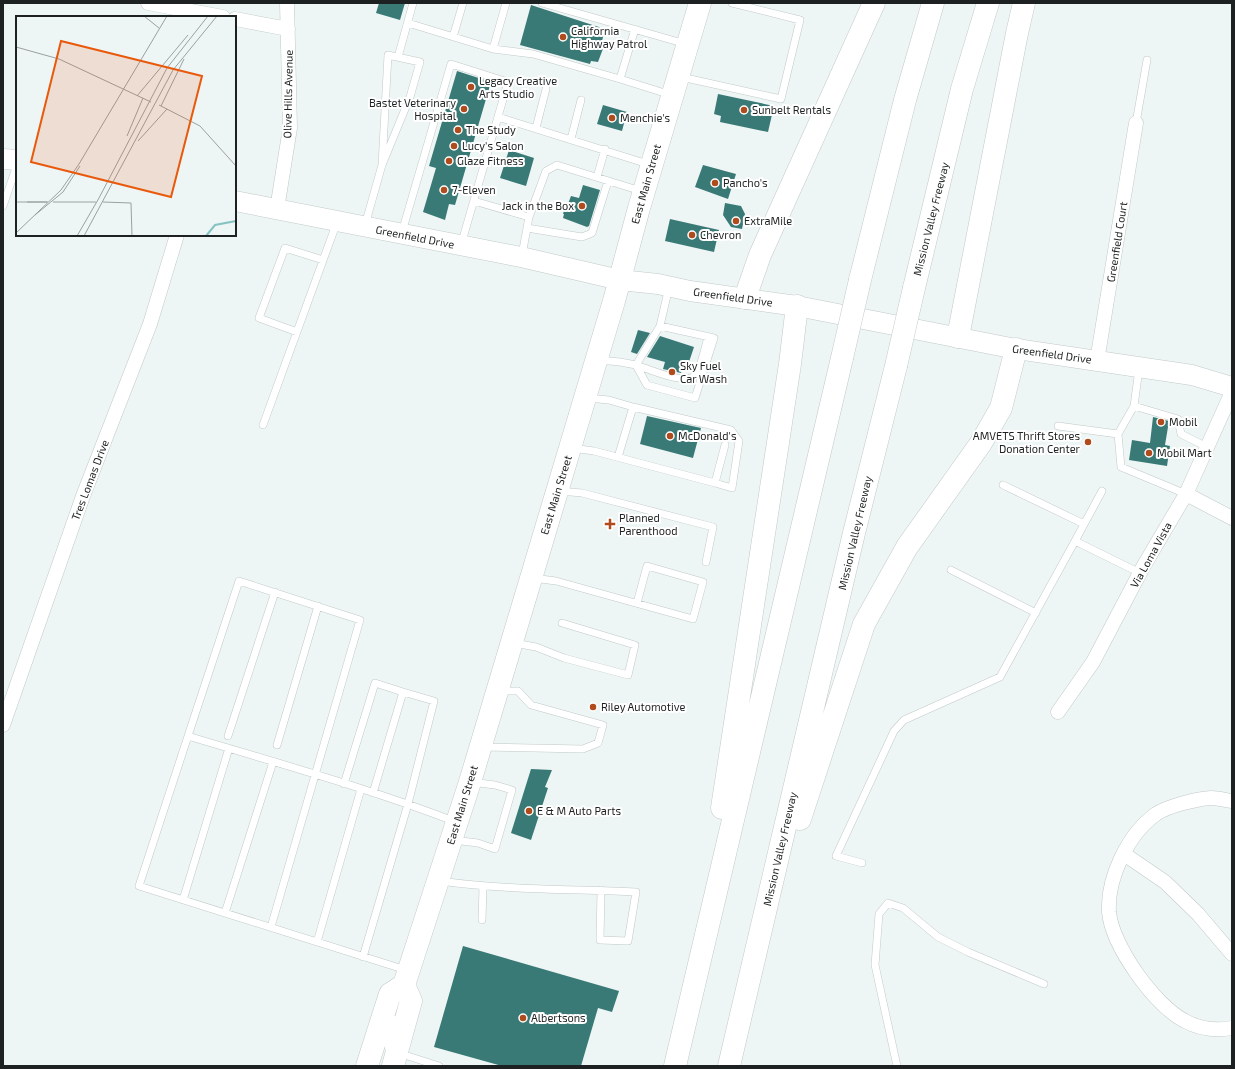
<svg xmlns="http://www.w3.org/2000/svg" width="1235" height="1069" font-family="'Exo 2',sans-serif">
<rect width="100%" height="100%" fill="#eef5f5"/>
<path fill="#397a77" d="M379,3H405L400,20L376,13Z
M531,5L605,29L601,45L604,46L598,62L591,61L590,64L520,45Z
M457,71L491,82L455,205L449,204L445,220L423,212L436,168L429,166Z
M718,94L774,106L768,132L720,122L721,116L714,114Z
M603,105L627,112L622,131L597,124Z
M509,150L534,158L526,186L500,178Z
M703,165L736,174L728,199L695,187Z
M583,185L600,190L589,226L587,227L563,218L564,214H563L566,204H568L571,196L579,198Z
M725,203L741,206L745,214L742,229L731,227L723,215Z
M670,219L719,230L714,252L665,241Z
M638,330L650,333L637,354L631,352Z
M660,336L694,347L689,362L685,360L681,373L663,369L665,362L647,357Z
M647,416L701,428L693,458L640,444Z
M1153,417L1169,421L1165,445L1170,446L1167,466L1129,460L1132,440L1150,443Z
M531,769L552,770L545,787L548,788L531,840L511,833Z
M463,946L619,991L612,1012L598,1008L581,1066H502L434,1047Z"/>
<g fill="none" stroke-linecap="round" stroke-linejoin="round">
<defs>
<path id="lane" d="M542,3L686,44
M408,23L493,49L506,3
M635,29L620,79L671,95
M453,37L463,3
M493,49L533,54L620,79
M398,57L413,3
M681,77L781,99L800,20L732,3
M498,117L651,165
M1136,123L1147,60
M536,128L546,89
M571,139L581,100
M597,177L605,149
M474,201L529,217L522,255
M3,206L17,165
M529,217L546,171L557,165L641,191
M365,225L382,165L410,97L420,62L388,55L382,165
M527,228L582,237L592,233L608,181
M402,232L451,64L508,82L461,245
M660,326L636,365C649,369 690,388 697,373C702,362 705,348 708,337
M297,332L259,318L285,248L323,260
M599,360L620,362L636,365L647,385L695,398L714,338L660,326L669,287
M587,398L609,400L633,407L618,457
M1134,406L1139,369
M633,407L731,430L739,441L732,488L715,483
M263,425L337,222
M1058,426L1118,434L1121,467L1186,494
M1118,434L1134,406L1178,419L1181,434L1207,447
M572,448L594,451L715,483L725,445
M1003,485L1084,524
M559,491L582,493L713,527L706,562
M1102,491L1075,541L1140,573
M951,570L1036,613
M533,578L556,581L693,619L703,582L647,566L637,603
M514,643L536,647L564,658L628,675L635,645L562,623
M188,736L139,886L406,970
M228,736L275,592
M277,745L318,606
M482,747L583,749L598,743L603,725L531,705L518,691H499
M344,784L375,683L403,692L373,793
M453,840L478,843L495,849L512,790L495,785L471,782
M862,863L836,856L894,731L904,720L1000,677L1075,541
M440,881C504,890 570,889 636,892L628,941L600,940L601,890
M183,900L229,748
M225,913L273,762
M482,920L483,886
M271,927L360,620L239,581L188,736C277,763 368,788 456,822
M317,942L361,789
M363,957L408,804L434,701L403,692
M393,1019L387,1041L389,1050L439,1066
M897,1066L875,965L879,914L888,903L903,908L938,937L968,952L1044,984"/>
<path id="street" d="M148,3L223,17
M235,19L288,29
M277,209L290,128L287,3
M1097,361L1136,123
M1186,494L1232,518
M1058,712L1093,662L1143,567L1186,494L1232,392
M3,725L83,496L150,324L177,235
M1232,801C1225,800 1218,798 1211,798C1196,799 1168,806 1156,814C1128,834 1107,878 1109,912C1112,946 1155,1006 1185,1021C1200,1029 1216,1031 1232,1028
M1124,854L1165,882L1198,914L1232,954"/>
<path id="secondary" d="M3,159L17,160
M235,201L521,257L620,280L658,284L690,291L797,306L1016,349L1192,375L1232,387"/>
<path id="primary" d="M367,1066L390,994L404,985L470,782L614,301L639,208L700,3
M393,1066L411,1001L404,985"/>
<path id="highway" d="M860,280L905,100L933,3
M914,288L962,89L988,3
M745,298L760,255L874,3
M958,337L1017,33L1024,3
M722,808L790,364L797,306
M800,819L864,624L907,547L981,443L1001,408L1016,349
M675,1066L842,358
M729,1066L854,533L896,366"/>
</defs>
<use href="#lane" stroke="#c2c9c9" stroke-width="8"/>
<use href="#street" stroke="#c2c9c9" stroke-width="15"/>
<use href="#secondary" stroke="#c2c9c9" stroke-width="21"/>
<use href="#primary" stroke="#c2c9c9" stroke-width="23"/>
<use href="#highway" stroke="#c2c9c9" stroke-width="23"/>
<use href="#lane" stroke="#fff" stroke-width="7"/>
<use href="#street" stroke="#fff" stroke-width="14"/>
<use href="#secondary" stroke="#fff" stroke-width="20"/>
<use href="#primary" stroke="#fff" stroke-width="22"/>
<use href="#highway" stroke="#fff" stroke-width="22"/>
<defs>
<path id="highway-bridge" d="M842,358L860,280
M896,366L914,288"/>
</defs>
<use href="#highway-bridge" stroke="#c2c9c9" stroke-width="23" stroke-linecap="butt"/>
<use href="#highway-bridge" stroke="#fff" stroke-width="22"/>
</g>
<g fill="#b04b1d" stroke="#fff" stroke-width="1.5">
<circle cx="563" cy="37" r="4"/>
<circle cx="471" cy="87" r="4"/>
<circle cx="464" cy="109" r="4"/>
<circle cx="744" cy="110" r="4"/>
<circle cx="612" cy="118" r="4"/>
<circle cx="458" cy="130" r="4"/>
<circle cx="454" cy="146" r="4"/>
<circle cx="449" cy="161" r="4"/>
<circle cx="715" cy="183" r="4"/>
<circle cx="444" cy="190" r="4"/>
<circle cx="582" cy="206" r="4"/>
<circle cx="736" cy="221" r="4"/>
<circle cx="692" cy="235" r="4"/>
<circle cx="672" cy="372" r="4"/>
<circle cx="1161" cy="422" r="4"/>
<circle cx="670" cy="436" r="4"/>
<circle cx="1088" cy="442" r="4"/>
<circle cx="1149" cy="453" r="4"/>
<path d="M608 518h4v4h4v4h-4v4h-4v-4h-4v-4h4z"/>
<circle cx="593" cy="707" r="4"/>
<circle cx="529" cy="811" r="4"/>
<circle cx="523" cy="1018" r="4"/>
</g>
<g text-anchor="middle" stroke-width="4" stroke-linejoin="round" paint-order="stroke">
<g font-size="11" fill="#1e2121" stroke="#fff" text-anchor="start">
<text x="571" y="35">California<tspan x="571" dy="13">Highway Patrol</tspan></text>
<text x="479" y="85">Legacy Creative<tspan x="479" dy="13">Arts Studio</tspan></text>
<text x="456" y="107" text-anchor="end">Bastet Veterinary<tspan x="456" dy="13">Hospital</tspan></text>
<text x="752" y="114">Sunbelt Rentals</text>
<text x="620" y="122">Menchie's</text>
<text x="466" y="134">The Study</text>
<text x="462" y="150">Lucy's Salon</text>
<text x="457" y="165">Glaze Fitness</text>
<text x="723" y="187">Pancho's</text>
<text x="452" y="194">7-Eleven</text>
<text x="574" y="210" text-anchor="end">Jack in the Box</text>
<text x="744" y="225">ExtraMile</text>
<text x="700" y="239">Chevron</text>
<text x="680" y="370">Sky Fuel<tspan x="680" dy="13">Car Wash</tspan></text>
<text x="1169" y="426">Mobil</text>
<text x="678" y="440">McDonald's</text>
<text x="1080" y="440" text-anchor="end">AMVETS Thrift Stores<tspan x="1080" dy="13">Donation Center</tspan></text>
<text x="1157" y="457">Mobil Mart</text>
<text x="619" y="522">Planned<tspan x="619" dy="13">Parenthood</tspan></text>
<text x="601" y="711">Riley Automotive</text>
<text x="537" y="815">E &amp; M Auto Parts</text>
<text x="531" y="1022">Albertsons</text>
</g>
<g font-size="11" fill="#1e2121" stroke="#fff">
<text transform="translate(288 94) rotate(-89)" y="4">Olive Hills Avenue</text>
<text transform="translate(646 184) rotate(-74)" y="4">East Main Street</text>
<text transform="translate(931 219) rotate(-76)" y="4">Mission Valley Freeway</text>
<text transform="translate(415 237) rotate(11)" y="4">Greenfield Drive</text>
<text transform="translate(1117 242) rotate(-81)" y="4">Greenfield Court</text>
<text transform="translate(733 297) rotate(8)" y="4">Greenfield Drive</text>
<text transform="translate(1052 354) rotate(8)" y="4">Greenfield Drive</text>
<text transform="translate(90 480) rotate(-69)" y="4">Tres Lomas Drive</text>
<text transform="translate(556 495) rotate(-73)" y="4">East Main Street</text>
<text transform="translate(855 533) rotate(-77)" y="4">Mission Valley Freeway</text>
<text transform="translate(1151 555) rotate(-61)" y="4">Via Loma Vista</text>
<text transform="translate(462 805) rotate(-73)" y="4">East Main Street</text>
<text transform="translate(780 849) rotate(-77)" y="4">Mission Valley Freeway</text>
</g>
</g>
<g transform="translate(16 16)">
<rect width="220" height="220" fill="#eef5f5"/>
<path fill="none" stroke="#83c4c1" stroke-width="2" d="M190,220L199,209L220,205"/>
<path fill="none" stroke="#9ba0a0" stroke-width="1" d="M128,0L143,12M0,31L43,43L135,86M121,80L172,19M143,89L184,110L220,150M145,90L168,43M111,120L127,82M122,125L151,93M0,186H31M11,186H32M37,186H80M87,186L115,187L116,220M19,199L47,176L64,150M0,217L45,174L63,148L151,0M61,220L83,182L151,52L192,0M68,220L157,54L201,0"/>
<path fill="#e8590c" fill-opacity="0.15" stroke="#e8590c" stroke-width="2" d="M45,25L186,60L155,181L15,146Z"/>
<rect width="220" height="220" fill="none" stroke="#1e2121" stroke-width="2"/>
</g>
<rect width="1235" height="1069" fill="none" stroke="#1e2121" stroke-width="8"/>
</svg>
